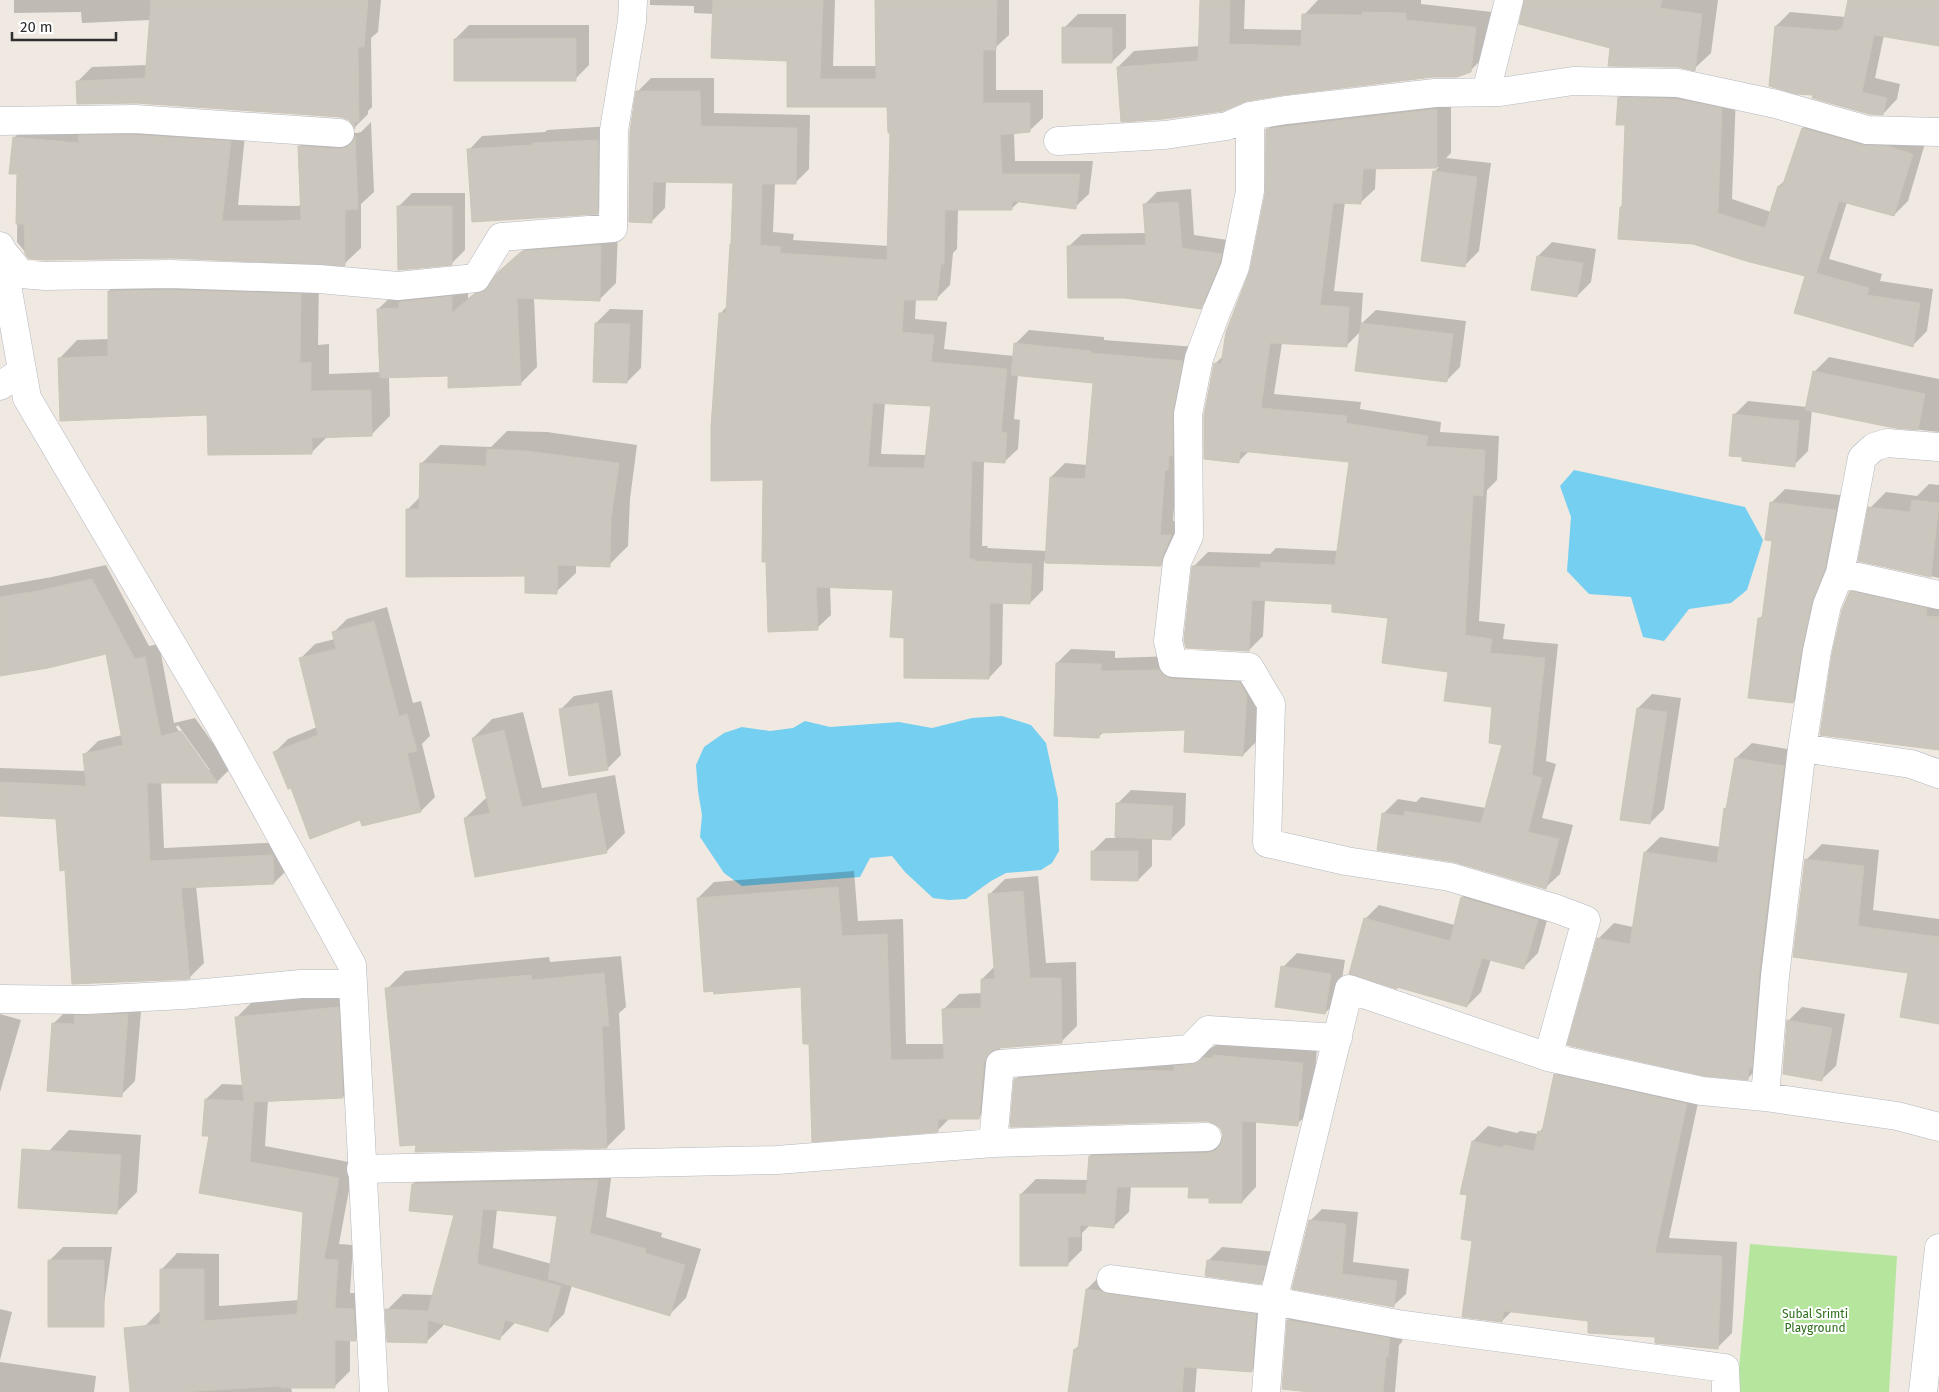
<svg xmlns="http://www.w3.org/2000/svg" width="1939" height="1392" font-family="'Fira Sans',sans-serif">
<rect width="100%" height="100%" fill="#efe9e1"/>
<path fill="#b6e59e" d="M1750,1244L1897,1256L1889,1392H1737Z"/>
<path fill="#75cff0" d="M1574,470L1745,507L1763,540L1747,590L1731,603L1689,609L1664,641L1643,637L1631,597L1589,594L1567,571L1571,517L1560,486Z
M1002,716L1031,725L1046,743L1058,799L1059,851L1052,863L1041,870L1006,873L991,881L966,899L949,900L933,898L905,872L892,856L870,858L860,877L742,886L724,873L700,837L702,815L698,791L696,765L704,747L724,733L742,727L770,731L793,728L805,721L830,727L899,722L932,728L972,718Z"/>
<path fill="#0003" fill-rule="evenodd" d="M14,0H381L378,32L371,38L372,107L368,111V114L355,127L350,119L341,116L78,81L92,67L147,65L150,20L82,23L81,12L14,13Z
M650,0H835L833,66H877V0H1009V35L996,47V90H1043V118L1029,131L1014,132L1015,161H1093L1089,194L1075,207L1020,201L1011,209H958L957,249L953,253L950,285L937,298L916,299L915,319L947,322L944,349L1014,356L1015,344L1029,330L1104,337V340L1196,347L1178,458L1173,521L1185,522L1174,551L1160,565L1044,561L1043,590L1030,603L1003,602L1002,664L989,678L906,637L894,589L830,586L831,615L817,628L764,479L721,313L727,306L735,182L666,181L665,208L651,222L637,92L651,78H714V113L810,115L809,169L795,183H775L773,232L794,234L793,240L889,246L892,132L888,106H788V60L714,14L694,13V6L650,5ZM1018,374L1094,382L1087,465L1065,463L1051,477L1047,551L987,548L988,546H982L984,460L1004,462L1018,449L1020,420L1014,419ZM885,402L932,404L927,455L881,454Z
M1201,0H1245L1244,29L1303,30L1304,15L1318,0H1421V4L1492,12L1487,54L1470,71L1118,67L1134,51L1200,46Z
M1525,0H1718L1711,53L1694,69L1611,47Z
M1849,0H1939V44L1884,35L1875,78L1900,84L1897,99L1883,114L1815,94L1776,26L1790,12L1846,17Z
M1078,14H1126V48L1112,62L1064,28Z
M469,25H589V65L575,79L455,39Z
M1633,84L1736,95L1732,199L1771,212L1779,186L1787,178L1803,128L1817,114L1926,140L1908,201L1894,215L1847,202L1829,259L1882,274L1880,281L1933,289L1927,331L1913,345L1807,275L1621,207L1624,205L1626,124L1619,98Z
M1451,95V153L1446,158L1491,163L1479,251L1465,265L1434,172L1439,167L1376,168L1375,189L1360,203L1345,202L1334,291L1363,293L1361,324L1376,310L1466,321L1460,367L1446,381L1361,331L1347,345L1282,343L1274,394L1361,402L1360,409L1441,422L1440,432L1499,436L1497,480L1487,490L1479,621L1505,624L1503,639L1558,644L1546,761L1556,764L1542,818L1573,825L1560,874L1545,888L1383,814L1398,799L1416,802L1421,797L1486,808L1503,743L1494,706L1450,671L1390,617L1334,603L1265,599L1263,636L1249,650L1194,566L1208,552L1270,554L1276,548L1338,551L1350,460L1249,451L1238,462L1215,364L1223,356L1251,271L1267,194V130L1281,115Z
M30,122L246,125L238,205L297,206L302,205L300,146L316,130L357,133L361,132L371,122L374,192L361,204V248L344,264L171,257L30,258L17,242L18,173L14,138Z
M612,126L611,198L597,212L469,150L482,136L545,132L547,130Z
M1191,189L1194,235L1234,241L1214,294L1200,307L1068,247L1082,234L1146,233L1144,205L1157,192Z
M412,193H465V250L451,264L398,207Z
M618,229L616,283L600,299L534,298L537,367L520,384L449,375L389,377L390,416L371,435L328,436L312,452L59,359L77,340L109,339V291L127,273L319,276L318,345L329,344V374L381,372L378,309L395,293L468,280V299L492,278L497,276L540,235Z
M1552,242L1596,249L1591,282L1577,296L1538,256Z
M610,309L643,310L641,368L627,382L596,323Z
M1829,357L1939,379V432L1895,427L1812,410L1808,451L1794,465L1734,415L1748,401L1807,407L1814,372Z
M507,431L547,432L637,445L630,499L628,546L609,565L576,564V573L556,592L407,510L420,497L421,464L440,445L491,447Z
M1929,484L1939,485V578L1860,560L1870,508L1886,492L1917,496Z
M1785,489L1849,496L1807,688L1793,702L1760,618L1764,614L1773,540L1771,503Z
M106,565L149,646L159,644L174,723L195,718L231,768L217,782L161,781L164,848L287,842L288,869L274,883L196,886L204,963L190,977L58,817L0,814V768L86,771L84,755L98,741L122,735L107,653L0,674V586L52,577ZM178,725L210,770H206L176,727Z
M1867,576L1939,592V748L1851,592Z
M387,607L413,703L421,701L430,736L422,744L435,797L421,811L363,825L361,819L291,786L274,753L288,739L317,727L301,658L315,644L335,639L333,633L347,619Z
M1071,649L1115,651V658L1174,656L1261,680L1257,741L1243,755L1187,729L1104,731L1099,737L1057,663Z
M612,690L621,755L607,769L560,710L574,696Z
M1652,694L1681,698L1664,809L1650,823L1638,708Z
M523,712L542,788L615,775L625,833L606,852L465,818L485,799L487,798L473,738L492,719Z
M1752,743L1799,751L1763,1063L1748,1078L1598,939L1614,923L1633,927L1645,852L1660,837L1720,847L1725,809L1727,806L1736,758Z
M1131,790L1186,793L1185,825L1171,839L1152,838V866L1138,880L1092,852L1106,838H1116L1117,804Z
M1822,844L1879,850L1873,910L1939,919V1023L1910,972L1794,956L1806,860Z
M854,871L858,921L903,919L906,1044H945L943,1010L959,994L982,993V979L995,966L989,895L1005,879L1038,876L1046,963L1076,962L1077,1026L1061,1042L1000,1047L995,1101L979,1117L950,1118L938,1130L810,1043L802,986L698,898L714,882Z
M1476,883L1551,906L1538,953L1524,967L1491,959L1481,992L1467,1006L1365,919L1379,905L1455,925L1462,897Z
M1297,953L1345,960L1339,999L1325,1013L1283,967Z
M621,956L626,1007L619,1013L625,1129L607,1147L417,1143L387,989L405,971L549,957L550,962Z
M354,992L358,1081L343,1097L268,1100L265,1146L354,1163L339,1244L353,1245L350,1293H369L371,1324L355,1339H350V1371L334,1387H291L292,1392H145V1326L161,1310L162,1269L177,1253L219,1254V1306L299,1300L305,1211L211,1135L206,1099L222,1084L243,1085L236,1018L252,1002Z
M142,1000L135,1081L121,1095L54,1023L68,1009Z
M1802,1007L1845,1014L1836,1066L1822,1079L1788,1021Z
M0,1014L21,1020L0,1092Z
M1219,1043L1317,1048L1312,1110L1297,1124L1256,1121V1187L1242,1202L1211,1197L1190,1186H1131L1129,1212L1114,1226L1090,1225L1082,1233V1250L1067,1265L1021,1194L1036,1179L1088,1180L1090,1156L1105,1142L1223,1138L1224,1136L1222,1129L1215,1122L1016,1079L1030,1064L1208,1050Z
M1570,1060L1701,1089L1669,1238L1737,1242L1732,1333L1717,1348L1590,1320L1512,1311L1502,1321L1474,1239L1473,1141L1488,1126L1517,1133L1520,1131L1538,1134L1544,1126L1555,1075Z
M69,1130L141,1135L137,1192L116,1213L49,1151Z
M613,1164L606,1217L662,1233L661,1237L701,1249L686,1298L670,1314L572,1285L564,1314L548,1330L516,1322L499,1339L443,1323V1326L426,1342L387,1310L403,1294L434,1295L456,1214L413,1184L429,1168ZM497,1209L559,1215L552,1264L493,1248Z
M1322,1209L1358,1212L1353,1262L1409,1269L1406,1294L1393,1306L1294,1288L1310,1221Z
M63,1247H112L103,1311L49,1261Z
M1222,1247L1279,1252L1275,1268L1261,1282L1208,1261Z
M1101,1275L1270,1301L1265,1357L1251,1371L1197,1366L1195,1392H1070L1075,1349L1080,1345L1087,1289Z
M1302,1306L1404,1325L1402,1342L1399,1345L1395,1392H1322L1283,1388L1288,1320Z
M0,1309L12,1312L0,1360Z
M0,1362L96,1376L94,1392H0Z"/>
<path fill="#cbc7bf" stroke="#cbc5ba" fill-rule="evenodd" d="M151,0H368L364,47H358L359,122H354L355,129L349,120L341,117L136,103L77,104L76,81L145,78Z
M713,0H823L820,79H876L875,0H997L996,50H983V103H1030V132L1000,135L1002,174H1080L1076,209L1012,201V210H945L944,264H941L937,300H904L902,332L934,335L931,362L1007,369L1001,432L1007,433L1005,463L972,461L969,559H975L974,561L1032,564L1030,604L990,603L989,679L904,678V638L890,637L893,590L816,587L818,630L768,632L766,562H762L763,480L711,481V427L719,313H726L730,244H731L733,183L653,182L652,223L629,222L630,131L636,91H700L701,126L797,128L796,184H762L760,245L781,247L780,253L887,260L890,133H888L887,107H787V61L711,58ZM873,403L931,406L924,468L868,467Z
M1200,0H1230L1229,44L1301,46L1302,14L1362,15V12L1406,13V20L1476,27L1471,72L1457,77H1433L1283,95L1247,101L1223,111L1163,119L1121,122L1117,67L1198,61Z
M1524,0H1662L1660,8L1702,14L1695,71L1678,67L1608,66L1610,48L1519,24Z
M1848,0H1939V46L1874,35L1862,92L1887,98L1883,115L1869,114L1812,98L1813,95L1796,94L1769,86L1775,26L1838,31L1839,29H1842Z
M1062,27L1112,28V63H1062Z
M576,38V81H454V39Z
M1618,97L1676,99L1722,108L1718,213L1765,228L1778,186L1782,187L1802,128L1863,145L1888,146L1913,154L1894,216L1839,201L1816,273L1869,288L1867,295L1920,303L1913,347L1794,313L1805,276L1746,261L1693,244L1618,239L1620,207H1622L1625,125H1616Z
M1437,109V168L1363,169L1361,204L1333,203L1320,305L1349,307L1347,347L1270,343L1261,408L1347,416L1346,423L1428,436L1426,446L1485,450L1483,496L1473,495L1465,635L1492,639L1490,653L1545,658L1532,775L1542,778L1528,832L1559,839L1546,889L1454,862L1377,850L1382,813L1404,816L1405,811L1481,823L1502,745L1489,743L1492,707L1444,701L1448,672L1382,663L1388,618L1332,612V604L1252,600L1249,651L1186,648L1184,640L1192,566L1260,568L1261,562L1335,565L1349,462L1240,451L1239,463L1204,459V415L1214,363L1221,364L1226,332L1250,270L1265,194L1266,129Z
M78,135H135L231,141L222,221H280L301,220L298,146L339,149L347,147L353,142L355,136L358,209L345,210V266L171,258L46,260L29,259L25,254L24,224H16L17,174H9L13,137L79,143Z
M598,140V214L472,222L467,149L532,145V143Z
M1433,171L1477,177L1465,267L1421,261Z
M1178,202L1182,248L1222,254L1220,262L1201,309L1125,298H1068L1067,246L1146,245L1143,204Z
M397,206H452V265L398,270Z
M601,245L600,301L517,298L521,385L448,388V376L380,378L377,309L399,308V302L452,296V313L474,294L485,291L497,273L522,251Z
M1537,256L1583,263L1577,297L1531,290Z
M170,290L301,294L300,363L311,362V391L371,390L372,436L312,438V454L208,455L207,415L60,421L58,358L108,356V291Z
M595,323L630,324L627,383L593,382Z
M1361,323L1453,334L1447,382L1355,371Z
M1014,343L1091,351V353L1183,361L1173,411V456H1169L1168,470H1165L1160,535H1171V537L1163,555L1161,566L1045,563L1050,477L1085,479L1093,383L1011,375Z
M1813,371L1925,394L1918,430L1895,428L1805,410Z
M1733,414L1799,421L1795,467L1742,461V457L1729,456Z
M487,449L527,451L619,463L611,519L610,567L558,565L557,594L525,593V576L406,577V509H419L420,463L486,466Z
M1912,500L1939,503L1931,577L1858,561L1868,507L1910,512Z
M1770,502L1836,510L1825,569L1812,602L1802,649L1793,703L1748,698L1758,618H1762L1772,541L1765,540Z
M92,579L135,659L145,657L161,736L181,731L218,783H147L150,861L273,855L274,884L181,888L190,979L72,984L65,870L60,871L56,819L0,816V782L86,786L83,754L123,745L106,654L48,668L0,676V597L37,591Z
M1850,591L1927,608L1926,616L1939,617V750L1820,735L1832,654L1842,610Z
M374,621L399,716L407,714L417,751L407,753L421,812L362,826L360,820L310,839L291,788L288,789L273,752L318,735L299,658L336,649L332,632Z
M1056,663L1101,664V671L1160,670L1163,675L1172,679L1240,682L1247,695L1243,756L1184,752L1185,730L1100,733L1099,738L1054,736Z
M598,703L608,770L569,776L559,709Z
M1637,708L1667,712L1650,824L1620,820Z
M504,730L522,807L596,793L607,853L475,877L464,818L490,813L472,738Z
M1735,758L1784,766L1759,974L1752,1068H1749L1748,1080L1704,1076L1567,1045L1597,938L1630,944L1644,852L1717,863L1724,808L1726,809Z
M1116,803L1173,806L1171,840L1115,837Z
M1091,851H1138V881L1091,880Z
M1805,859L1864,866L1858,926L1939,937V1024L1900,1017L1908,973L1793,957Z
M838,887L842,936L887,934L891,1060L944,1059L942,1009L981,1008V979H995L988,894L1023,891L1030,978H1061L1062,1043L999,1048L992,1051L987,1056L984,1063L979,1119H938V1132L812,1142L809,1044H803L801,987L714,994L713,991L704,992L697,898Z
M1461,897L1538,920L1524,969L1482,958L1467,1007L1397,987V989L1349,974L1364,918L1450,941Z
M1281,966L1331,974L1325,1014L1275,1007Z
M604,973L609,1026H602L607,1148L415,1152L416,1145L400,1146L385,988L531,975L532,980Z
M339,1007L343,1098L252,1102H254L250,1162L339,1178L324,1259L338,1260L335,1308L354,1309L356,1341L335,1340V1388H281V1386L184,1392H130L124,1328L160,1324V1269H204V1321L297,1314L303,1212L199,1193L209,1136H202L205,1099L244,1101L235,1017Z
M128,1014L122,1097L47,1091L52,1023L75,1024L74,1015Z
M1787,1020L1832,1028L1822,1081L1783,1074Z
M1213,1055L1303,1063L1298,1126L1242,1121V1203H1209V1198H1188L1189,1187H1117L1114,1228L1080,1225V1237H1068V1266H1020V1194H1086L1089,1156L1207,1153L1215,1151L1220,1145L1223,1136L1221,1129L1215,1124L1207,1121L1010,1127L1014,1079L1119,1070L1174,1071V1066L1192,1064L1203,1058H1213Z
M1554,1074L1687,1104L1655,1253L1722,1256L1718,1349L1655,1343V1337L1588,1333V1321L1504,1311L1502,1322L1462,1317L1472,1241L1461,1239L1467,1195L1460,1194L1472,1141L1503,1148L1504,1145L1534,1151L1538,1131L1542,1132Z
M22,1149L121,1155L117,1214L18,1208Z
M598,1180L590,1233L646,1249L645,1253L685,1265L670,1316L548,1279L557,1216L483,1209L477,1264L561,1286L548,1332L505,1320L500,1340L428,1320L427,1343L387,1342L385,1309L428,1311L454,1215L409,1211L412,1184Z
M1309,1220L1346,1224L1342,1274L1397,1281L1394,1307L1292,1289Z
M48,1260H104V1327H48Z
M1207,1260L1266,1266L1261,1284L1205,1276Z
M1086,1289L1101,1291L1109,1294L1256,1314L1252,1372L1184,1367L1182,1392H1068L1074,1349H1078Z
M1287,1320L1390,1338L1388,1357H1386L1383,1392H1309L1282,1389Z"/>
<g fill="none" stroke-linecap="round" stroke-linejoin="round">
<defs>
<path id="minor" d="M1486,92L1509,0
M1250,116V191L1235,267L1217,310L1199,358L1188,414L1189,536L1177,562L1168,641L1173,663L1249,667L1271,704L1267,843L1346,861L1450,877L1557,909L1586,920L1548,1057L1702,1091L1765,1097L1897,1116L1939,1127
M0,121L135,119L340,133
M1058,141L1165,135L1227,126L1250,116L1286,110L1435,93L1500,92L1573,81L1678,83L1776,104L1867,130L1939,132
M0,248L21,274L45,276L170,274L319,279L398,286L476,278L501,237L613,228L614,130L632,21L633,0
M0,386L22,371
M1840,573L1939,595
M1802,748L1817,651L1827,605L1840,573L1862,458L1874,447L1887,443L1938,447
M0,999L87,1000L183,995L301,984H352
M1765,1097L1775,976L1802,748L1911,764L1939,774
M993,1143L1000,1064L1190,1049L1208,1030L1338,1038
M361,1169L777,1160L993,1143L1207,1137
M1111,1279L1273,1301L1398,1324L1725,1368L1726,1392
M1266,1392L1273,1301L1349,989L1548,1057
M1923,1392L1939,1248"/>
<path id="secondary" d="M0,246L27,398L223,731L352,965L374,1392"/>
</defs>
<use href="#minor" stroke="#b4b7c1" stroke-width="29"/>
<use href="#secondary" stroke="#b4b7c1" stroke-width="29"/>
<use href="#minor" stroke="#fff" stroke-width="28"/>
<use href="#secondary" stroke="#fff" stroke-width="28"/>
</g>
<g text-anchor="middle" stroke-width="4" stroke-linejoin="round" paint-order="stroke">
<g font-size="12" fill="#2c6e1b" stroke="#fff">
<text x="1815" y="1318">Subal Srimti<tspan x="1815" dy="14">Playground</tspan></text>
</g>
</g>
<path d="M12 32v8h104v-8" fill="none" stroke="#2e2e2e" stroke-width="2.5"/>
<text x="20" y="32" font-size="15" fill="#2e2e2e" stroke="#ffffff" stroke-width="4" paint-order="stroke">20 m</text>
</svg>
